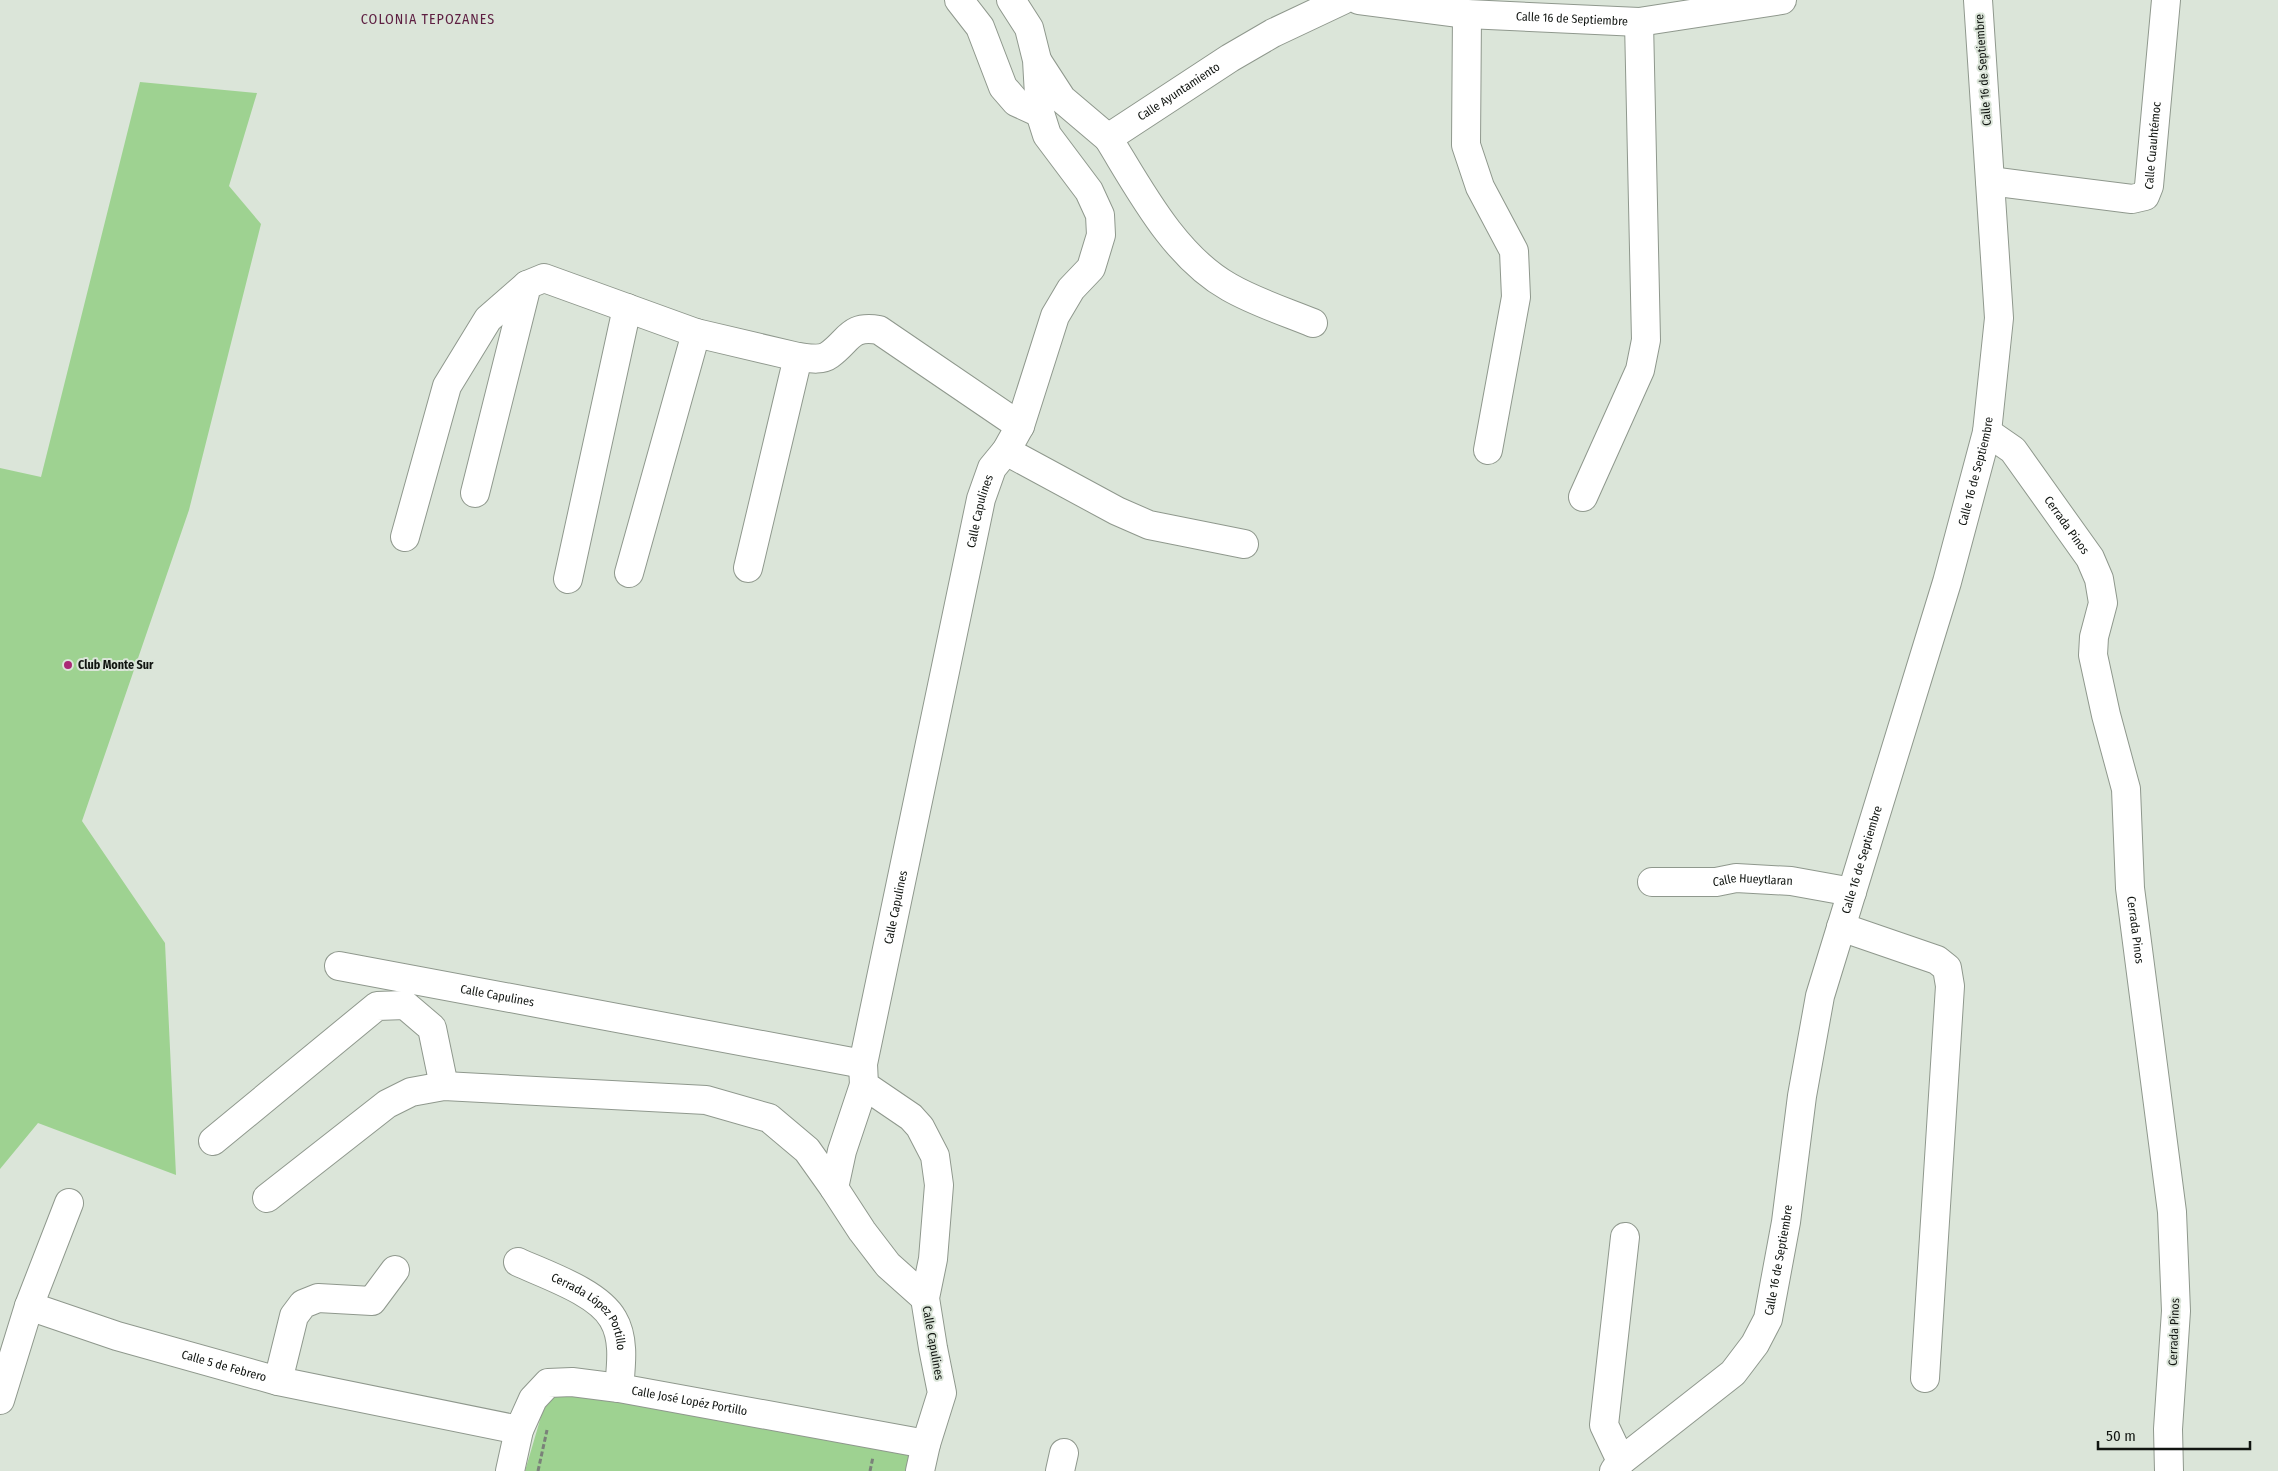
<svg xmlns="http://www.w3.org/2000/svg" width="2278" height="1471" font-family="'Fira Sans Condensed',sans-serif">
<rect width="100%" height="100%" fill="#dbe5d9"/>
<path fill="#9ed291" d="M140,82L257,93L229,186L261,224L189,510L82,821L165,943L176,1175L38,1123L0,1169V468L41,477Z
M550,1386L907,1452L912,1460L910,1471H525Z"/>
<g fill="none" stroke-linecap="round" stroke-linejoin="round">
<defs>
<g id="minor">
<path d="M959,0L980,27L1003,87L1016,102L1040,113"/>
<path id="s1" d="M1359,0L1467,14L1639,22L1782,0"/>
<path d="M1467,14L1466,145L1480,187L1514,251L1516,297L1488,450"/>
<path id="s2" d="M1038,62L1062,99L1108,138L1230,58L1273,33L1343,0"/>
<path d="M1108,138C1140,190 1174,256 1229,287C1255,302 1286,312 1313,323"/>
<path id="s3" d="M1990,181L2132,199L2145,196L2149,186L2166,0"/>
<path id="s4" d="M1987,432L2013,450L2090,558L2099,579L2103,603L2094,637L2093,655L2106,715L2126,789L2130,888L2172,1212L2176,1311L2168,1429L2169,1471"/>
<path d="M1006,451L1117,511L1149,525L1244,544"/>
<path d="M475,493L527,285L544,278L696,333L798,357C808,358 821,361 829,355C850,340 849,325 879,330L1020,426"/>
<path d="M1583,497L1640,370L1646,340L1639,22"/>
<path d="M405,537L447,386L488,319L527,285"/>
<path d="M748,568L798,357"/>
<path d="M629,573L696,333"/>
<path d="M568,579L627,308"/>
<path id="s5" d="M1652,882H1716L1736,878L1791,881L1852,892"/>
<path d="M1841,927L1937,960L1947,968L1950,986L1925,1378"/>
<path id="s6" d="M339,966L863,1064"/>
<path d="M864,1085L842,1151L834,1188L862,1231L888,1265L925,1298"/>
<path d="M213,1141L377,1006L405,1005L432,1028L444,1086"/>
<path d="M267,1198L387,1104L411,1092L444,1086L706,1100L769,1118L807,1150L834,1188"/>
<path id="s7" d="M518,1262C546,1275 598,1292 613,1319C625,1339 621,1366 619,1388"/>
<path id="s8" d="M29,1306L117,1336L278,1381L519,1430"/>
<path d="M278,1381L294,1316L303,1304L318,1298L372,1301L395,1270"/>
<path d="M0,1400L29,1306L69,1203"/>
<path d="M1621,1461L1604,1425L1625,1237"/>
<path id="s9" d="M510,1471L519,1430L533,1399L548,1383L572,1382L619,1388L926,1444"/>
<path id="s10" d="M920,1471L926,1444L942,1393L933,1348L925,1298L933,1259L939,1185L935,1156L920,1127L911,1117L864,1085L863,1064L981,499L992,468L1006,451L1020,426L1055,316L1071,289L1091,268L1101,235L1100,215L1089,191L1047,135L1040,113L1037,60L1029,28L1011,0"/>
<path d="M1060,1471L1064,1453"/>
</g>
<g id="major">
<path id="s11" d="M1614,1471L1621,1461L1733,1373L1755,1344L1768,1319L1786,1222L1802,1096L1820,996L1947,582L1987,432L1999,318L1978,0"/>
</g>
</defs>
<use href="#minor" stroke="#8f988d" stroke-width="30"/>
<use href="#major" stroke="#8f988d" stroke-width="30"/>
<path stroke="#7a8179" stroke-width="3" stroke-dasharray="5 2.5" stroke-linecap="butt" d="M538,1471L547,1430
M870,1471L873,1457"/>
<use href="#minor" stroke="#fff" stroke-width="28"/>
<use href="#major" stroke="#fff" stroke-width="28"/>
</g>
<circle fill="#aa2975" stroke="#dbe5d9" stroke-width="2" cx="68" cy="665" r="5"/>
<g text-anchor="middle" stroke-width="4" stroke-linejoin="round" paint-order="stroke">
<g font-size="12" fill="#111511" stroke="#dbe5d9">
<text dy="4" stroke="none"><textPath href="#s1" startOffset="214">Calle 16 de Septiembre</textPath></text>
<text transform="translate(1983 70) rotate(-94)" y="4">Calle 16 de Septiembre</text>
<text dy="4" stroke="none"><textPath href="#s2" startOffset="189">Calle Ayuntamiento</textPath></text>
<text dy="4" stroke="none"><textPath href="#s3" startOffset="208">Calle Cuauhtémoc</textPath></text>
<text dy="4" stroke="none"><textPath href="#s11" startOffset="1094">Calle 16 de Septiembre</textPath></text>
<text dy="4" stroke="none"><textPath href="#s10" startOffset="1010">Calle Capulines</textPath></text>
<text dy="4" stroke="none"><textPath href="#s4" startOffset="124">Cerrada Pinos</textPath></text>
<text dy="4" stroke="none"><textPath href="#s11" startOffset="689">Calle 16 de Septiembre</textPath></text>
<text dy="4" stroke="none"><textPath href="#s5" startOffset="101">Calle Hueytlaran</textPath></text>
<text dy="4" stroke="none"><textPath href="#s10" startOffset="605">Calle Capulines</textPath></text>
<text dy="4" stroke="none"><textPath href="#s4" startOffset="544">Cerrada Pinos</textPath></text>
<text dy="4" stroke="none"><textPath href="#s6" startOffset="161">Calle Capulines</textPath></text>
<text dy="4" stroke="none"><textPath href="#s11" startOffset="279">Calle 16 de Septiembre</textPath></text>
<text dy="4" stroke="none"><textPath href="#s7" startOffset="91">Cerrada López Portillo</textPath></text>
<text transform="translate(2174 1332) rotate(-88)" y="4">Cerrada Pinos</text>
<text transform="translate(933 1343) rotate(80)" y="4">Calle Capulines</text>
<text dy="4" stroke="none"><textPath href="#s8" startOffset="204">Calle 5 de Febrero</textPath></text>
<text dy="4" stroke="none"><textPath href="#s9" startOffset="241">Calle José Lopéz Portillo</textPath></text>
</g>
<g font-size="12" font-weight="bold" fill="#111511" stroke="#dbe5d9" text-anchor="start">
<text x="78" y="669">Club Monte Sur</text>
</g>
<g font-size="14" letter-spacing="1" fill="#5d1e41" stroke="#dbe5d9">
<text x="428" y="24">COLONIA TEPOZANES</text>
</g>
</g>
<path d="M2098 1441v8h152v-8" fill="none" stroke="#111511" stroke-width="2.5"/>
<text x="2106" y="1441" font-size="15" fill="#111511" stroke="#dbe5d9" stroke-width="4" paint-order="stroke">50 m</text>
</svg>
